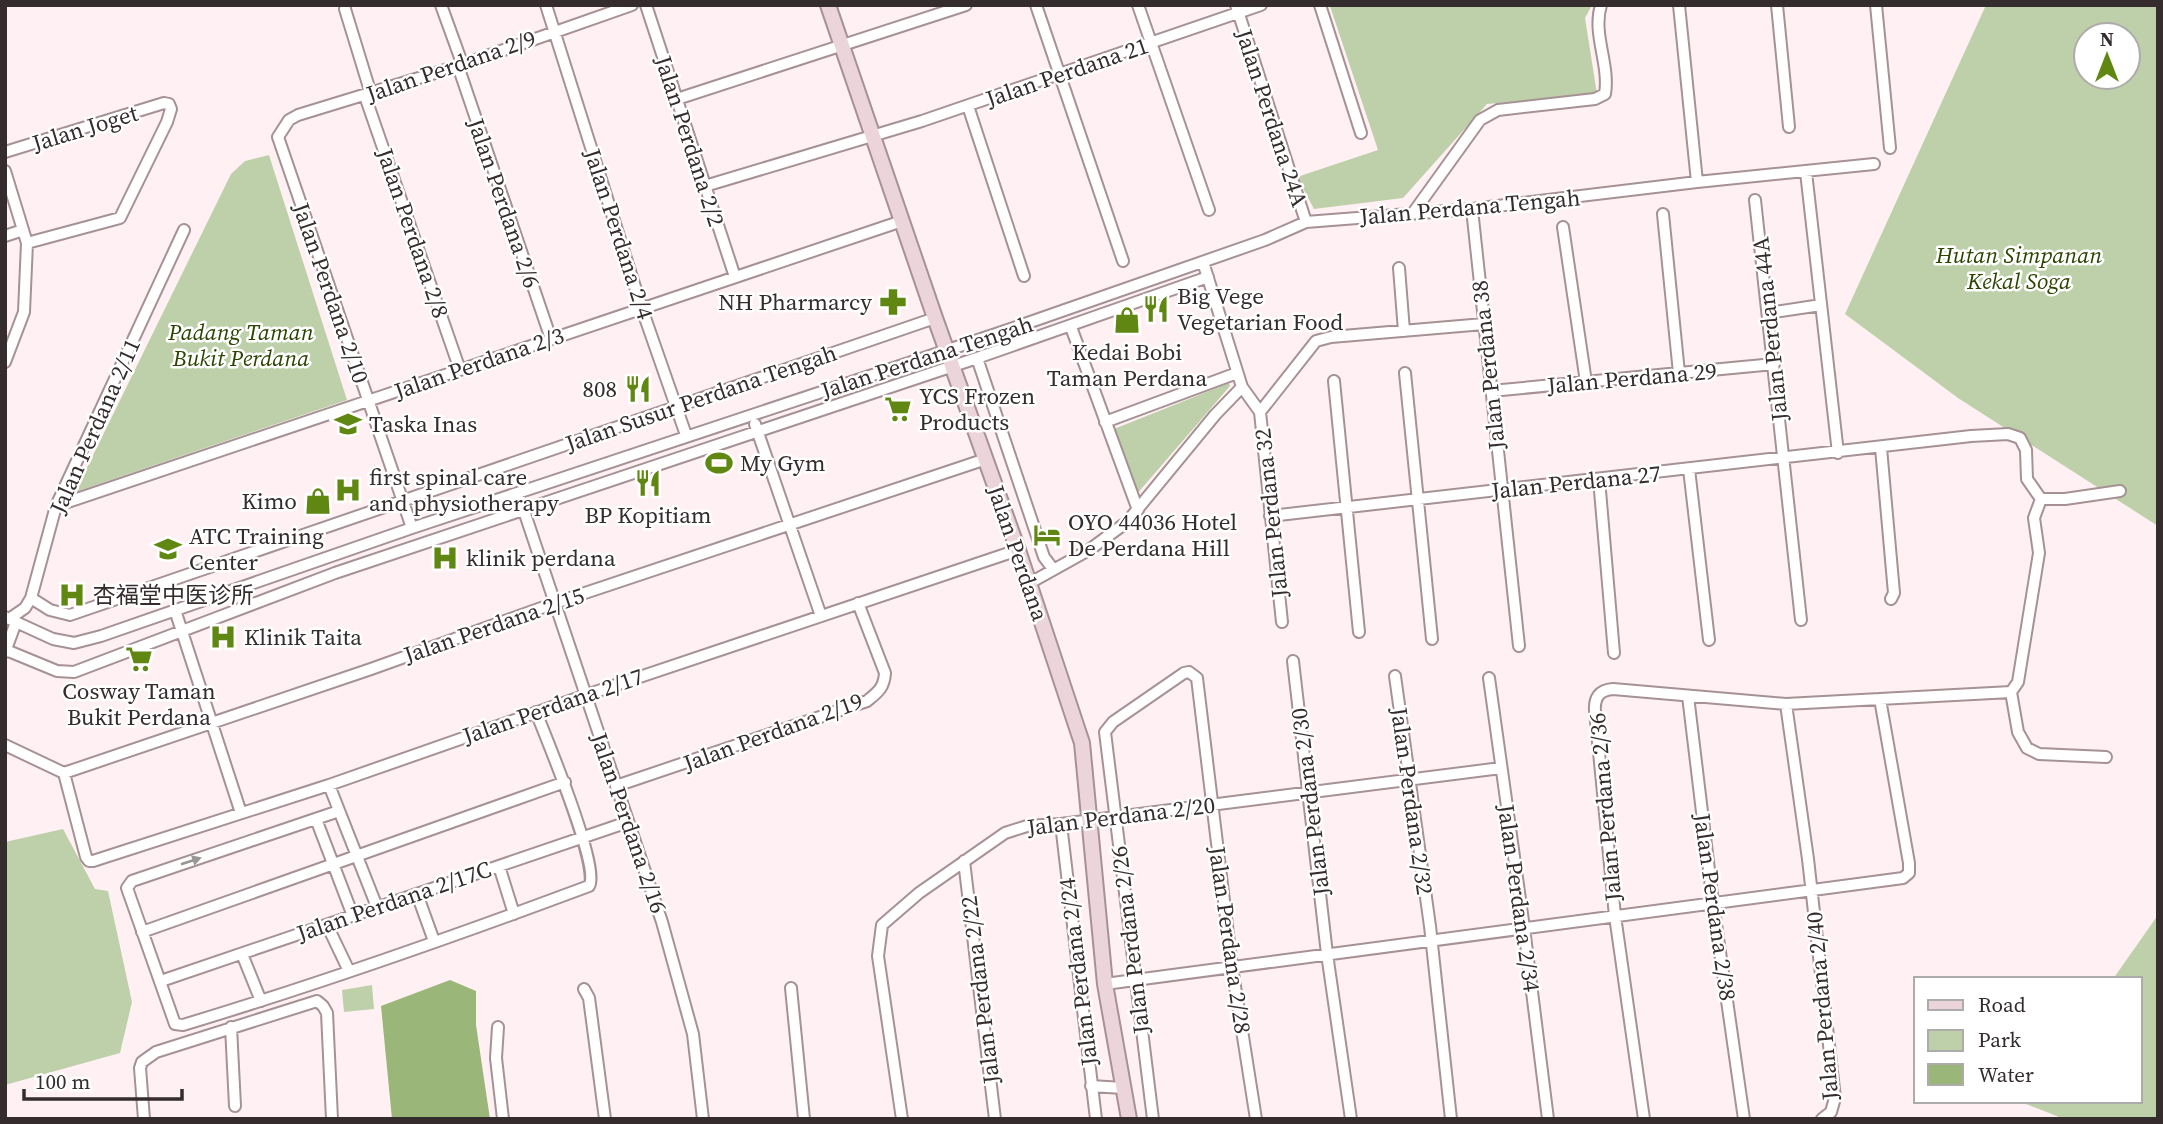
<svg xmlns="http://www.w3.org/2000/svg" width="2163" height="1124" font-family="'Source Serif 4','Noto Sans SC',serif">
<rect width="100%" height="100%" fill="#fff1f3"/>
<path fill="#bed0a9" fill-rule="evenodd" d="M1332,5H1592L1585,18L1597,94L1487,104L1403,198L1314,209L1297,177L1378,150L1330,6Z
M1986,5H2158V526L1958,398L1845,314ZM2086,35H2128V77H2086Z
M269,155L347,400L75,492L231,174L245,161Z
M1229,383L1230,386L1136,495L1114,429Z
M63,829L95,889L108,891L132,1002L120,1053L5,1085V842Z
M2158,915V1119H2064L2026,1104L2028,1101H2140V979H2113Z
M372,985L374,1009L344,1012L342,990Z"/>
<path fill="#9bb679" d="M450,980L476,991V1025L490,1119H392L381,1006Z"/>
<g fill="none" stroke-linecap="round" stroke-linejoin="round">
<defs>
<path id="street" d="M441,5L462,63
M546,5L642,309L686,435
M646,5L735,277
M1036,5L1123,261
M1138,5L1209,210
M1236,5L1306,222
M1320,5L1361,133
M1679,5L1697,182
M1777,5L1789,127
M1876,5L1890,148
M345,9L371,94
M458,66L551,339
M365,96L460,370
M677,99L966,5
M968,106L1024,276
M5,152L164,103L169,104L171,109L167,122L120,218L27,243
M5,171L27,243L24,312L5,362
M1806,172L1838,453
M705,186L922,121L1261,5
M1755,200L1801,620
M1472,209L1519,646
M1413,213L1480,120L1498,110L1595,99L1605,94C1610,64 1592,34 1601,5
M1663,214L1679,373
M1563,227L1586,382
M5,236L23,230
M1203,262L1242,387L1260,412
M1399,268L1404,331
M1768,313L1821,305
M1071,327L1138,510
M1405,373L1432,639
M1334,381L1359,632
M1491,391L1774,364
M1105,422L1237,373
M755,424L821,616
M1881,448L1894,593L1891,599
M1689,469L1709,640
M1599,479L1614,653
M518,493L662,922L693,1034L703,1119
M2041,499H2065L2120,491
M56,506L902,221
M1270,516L1971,436L2008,434L2020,438L2026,450L2027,479L2041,499L2034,518L2039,553L2018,682L2011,692L2018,732L2027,748L2039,754L2106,757
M412,528L278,137L289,120L298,115L458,66L632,5
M1053,569L1044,557L977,358L1208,277
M1028,584L1089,550L1127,522L1215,415L1242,387
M31,598L50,610L70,615L935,318
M175,610L241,813
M5,617L53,639L74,643L101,636L412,528L996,334L1265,240L1306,222L1472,209L1697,182L1874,164
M9,619L25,608L31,598L56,506L184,230
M1282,622L1260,412L1316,341L1331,337L1484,324
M6,650L57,671L74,672L335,573L977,358
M5,652L16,622
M1293,661L1327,954L1351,1119
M1395,676L1430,926L1451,1119
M1489,678L1524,928L1548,1119
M1688,696L1713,903L1744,1119
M1786,704L1808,859L1835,1098L1831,1112L1822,1119
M5,745L64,773L371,669L555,603L986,459
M64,773L86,857L89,861H93L329,785L586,695L1018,550
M329,785L377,907
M616,786L867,701C878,692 884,688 885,673L858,603
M339,811L132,881L127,888L175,1024L183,1025C319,984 455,936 589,886C601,870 546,737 536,712
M316,819L353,916
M1061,824L1096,1119
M964,861L995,1119
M499,866L514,914
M417,894L434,941
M327,925L349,971
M142,932L565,782
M242,954L261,1001
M161,981L628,822
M1105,984L1903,878L1909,873V863L1880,699
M791,988L804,1119
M584,989L589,998L605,1119
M231,1027L235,1106
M498,1027L496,1058L503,1119
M1091,1086L1123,1088
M144,1119L140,1068L142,1062L156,1052L317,1001L323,1006L327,1013L332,1119
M902,1119L878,956L882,925L919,893L1005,833L1027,826L1061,824L1501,768
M1153,1119L1105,732L1113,722L1184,673L1189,672L1197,678L1232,967L1256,1119
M1644,1119L1615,916L1595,711C1594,698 1599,690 1613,689L1786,704L2011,692"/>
<path id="secondary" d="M828,5L935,318L1018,550L1082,743L1105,984L1129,1119"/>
</defs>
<use href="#street" stroke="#a69195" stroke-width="14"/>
<use href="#secondary" stroke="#a69195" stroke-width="18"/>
<use href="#street" stroke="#fff" stroke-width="10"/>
<use href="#secondary" stroke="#ebd4da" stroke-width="14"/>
</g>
<defs><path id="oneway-solid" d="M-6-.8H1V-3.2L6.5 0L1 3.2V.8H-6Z" transform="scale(1.75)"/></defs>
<use fill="#9a9696" href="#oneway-solid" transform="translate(191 861) rotate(-18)"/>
<defs>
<symbol id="pharmacy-bare" viewBox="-9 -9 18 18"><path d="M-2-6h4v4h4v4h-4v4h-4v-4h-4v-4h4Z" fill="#5f8711" stroke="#fff" stroke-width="2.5" paint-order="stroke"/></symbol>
<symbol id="restaurant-bare" viewBox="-9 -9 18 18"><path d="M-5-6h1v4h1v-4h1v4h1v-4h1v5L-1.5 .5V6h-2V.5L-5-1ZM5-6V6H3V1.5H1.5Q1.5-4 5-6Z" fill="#5f8711" stroke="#fff" stroke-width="2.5" paint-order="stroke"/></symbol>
<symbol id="shop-bare" viewBox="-9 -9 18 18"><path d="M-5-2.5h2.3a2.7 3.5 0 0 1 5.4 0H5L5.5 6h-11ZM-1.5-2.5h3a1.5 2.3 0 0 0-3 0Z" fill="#5f8711" stroke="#fff" stroke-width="2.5" paint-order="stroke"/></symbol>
<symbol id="supermarket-bare" viewBox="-9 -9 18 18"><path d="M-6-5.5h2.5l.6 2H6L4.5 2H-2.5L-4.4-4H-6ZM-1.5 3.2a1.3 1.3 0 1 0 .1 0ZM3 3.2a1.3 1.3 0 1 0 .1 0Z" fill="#5f8711" stroke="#fff" stroke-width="2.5" paint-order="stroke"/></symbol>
<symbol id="school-bare" viewBox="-9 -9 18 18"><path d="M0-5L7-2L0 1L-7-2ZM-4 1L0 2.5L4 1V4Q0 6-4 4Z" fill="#5f8711" stroke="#fff" stroke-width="2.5" paint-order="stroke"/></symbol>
<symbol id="stadium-bare" viewBox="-9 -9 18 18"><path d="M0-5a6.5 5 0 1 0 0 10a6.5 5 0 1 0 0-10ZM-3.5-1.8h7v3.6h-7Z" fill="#5f8711" stroke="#fff" stroke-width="2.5" paint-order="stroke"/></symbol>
<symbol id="hospital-bare" viewBox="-9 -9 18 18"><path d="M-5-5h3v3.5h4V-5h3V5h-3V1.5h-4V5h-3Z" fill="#5f8711" stroke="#fff" stroke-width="2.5" paint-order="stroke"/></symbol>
<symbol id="hotel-bare" viewBox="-9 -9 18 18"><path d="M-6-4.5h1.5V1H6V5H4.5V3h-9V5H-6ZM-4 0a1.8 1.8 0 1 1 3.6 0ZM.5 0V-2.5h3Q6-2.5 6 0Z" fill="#5f8711" stroke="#fff" stroke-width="2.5" paint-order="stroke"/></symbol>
<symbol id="university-bare" viewBox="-9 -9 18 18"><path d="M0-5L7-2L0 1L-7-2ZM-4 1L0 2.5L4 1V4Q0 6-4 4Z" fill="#5f8711" stroke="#fff" stroke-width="2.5" paint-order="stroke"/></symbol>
</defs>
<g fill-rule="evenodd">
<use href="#pharmacy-bare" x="874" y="283" width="38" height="38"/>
<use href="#restaurant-bare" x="1137" y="290" width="38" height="38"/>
<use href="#shop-bare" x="1108" y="301" width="38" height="38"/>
<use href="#restaurant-bare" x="619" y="370" width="38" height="38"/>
<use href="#supermarket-bare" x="879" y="390" width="38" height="38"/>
<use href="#school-bare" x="329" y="405" width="38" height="38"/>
<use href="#stadium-bare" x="700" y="444" width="38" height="38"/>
<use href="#restaurant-bare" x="629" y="464" width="38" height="38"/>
<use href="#hospital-bare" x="329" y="471" width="38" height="38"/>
<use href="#shop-bare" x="299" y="482" width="38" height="38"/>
<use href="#hotel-bare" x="1028" y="516" width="38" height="38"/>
<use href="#university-bare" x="149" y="530" width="38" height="38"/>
<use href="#hospital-bare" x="426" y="539" width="38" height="38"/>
<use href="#hospital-bare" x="53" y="576" width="38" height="38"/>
<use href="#hospital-bare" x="204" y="618" width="38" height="38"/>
<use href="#supermarket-bare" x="120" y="640" width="38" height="38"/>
</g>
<g text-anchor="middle" stroke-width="5" stroke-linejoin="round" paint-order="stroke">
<g font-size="23" fill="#342c2d" stroke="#fff">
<text transform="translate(451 66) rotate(-19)" y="8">Jalan Perdana 2/9</text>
<text transform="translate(1067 72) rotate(-19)" y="8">Jalan Perdana 21</text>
<text transform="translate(1272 118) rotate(72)" y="8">Jalan Perdana 24A</text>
<text transform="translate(85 128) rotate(-17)" y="8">Jalan Joget</text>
<text transform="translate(690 141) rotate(72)" y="8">Jalan Perdana 2/2</text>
<text transform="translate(504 203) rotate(71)" y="8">Jalan Perdana 2/6</text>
<text transform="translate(1470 207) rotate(-5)" y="8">Jalan Perdana Tengah</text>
<text transform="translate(413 233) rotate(71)" y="8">Jalan Perdana 2/8</text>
<text transform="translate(619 234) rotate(72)" y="8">Jalan Perdana 2/4</text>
<text transform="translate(331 293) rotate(71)" y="8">Jalan Perdana 2/10</text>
<text transform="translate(1770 329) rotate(-96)" y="8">Jalan Perdana 44A</text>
<text transform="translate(927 357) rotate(-18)" y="8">Jalan Perdana Tengah</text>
<text transform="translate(479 363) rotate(-19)" y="8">Jalan Perdana 2/3</text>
<text transform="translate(1488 365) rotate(-96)" y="8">Jalan Perdana 38</text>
<text transform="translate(1632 378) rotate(-5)" y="8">Jalan Perdana 29</text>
<text transform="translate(701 398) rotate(-19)" y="8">Jalan Susur Perdana Tengah</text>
<text transform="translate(95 426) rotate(-66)" y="8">Jalan Perdana 2/11</text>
<text transform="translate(1576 482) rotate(-6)" y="8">Jalan Perdana 27</text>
<text transform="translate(1271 513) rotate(-96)" y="8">Jalan Perdana 32</text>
<text transform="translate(1018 553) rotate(71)" y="8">Jalan Perdana</text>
<text transform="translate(494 625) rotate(-19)" y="8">Jalan Perdana 2/15</text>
<text transform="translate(553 706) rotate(-19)" y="8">Jalan Perdana 2/17</text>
<text transform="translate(773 732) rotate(-20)" y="8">Jalan Perdana 2/19</text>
<text transform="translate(1412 801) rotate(82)" y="8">Jalan Perdana 2/32</text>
<text transform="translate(1310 802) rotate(-97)" y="8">Jalan Perdana 2/30</text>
<text transform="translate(1605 807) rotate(-95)" y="8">Jalan Perdana 2/36</text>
<text transform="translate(1121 816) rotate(-7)" y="8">Jalan Perdana 2/20</text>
<text transform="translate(629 823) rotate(71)" y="8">Jalan Perdana 2/16</text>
<text transform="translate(1519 898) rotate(82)" y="8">Jalan Perdana 2/34</text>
<text transform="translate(394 901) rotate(-19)" y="8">Jalan Perdana 2/17C</text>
<text transform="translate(1715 907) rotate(82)" y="8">Jalan Perdana 2/38</text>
<text transform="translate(1130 940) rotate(-97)" y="8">Jalan Perdana 2/26</text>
<text transform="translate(1230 940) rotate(82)" y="8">Jalan Perdana 2/28</text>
<text transform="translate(1078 972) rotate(-97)" y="8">Jalan Perdana 2/24</text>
<text transform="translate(980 990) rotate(-97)" y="8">Jalan Perdana 2/22</text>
<text transform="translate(1822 1006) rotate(-95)" y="8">Jalan Perdana 2/40</text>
</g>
<g font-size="23" font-style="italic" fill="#2d4400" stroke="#fff">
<text x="2019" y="263">Hutan Simpanan<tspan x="2019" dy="26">Kekal Soga</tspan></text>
<text x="241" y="340">Padang Taman<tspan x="241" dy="26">Bukit Perdana</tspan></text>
</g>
<g font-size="23" fill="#342c2d" stroke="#fff" text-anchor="start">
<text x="1177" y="304">Big Vege<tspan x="1177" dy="26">Vegetarian Food</tspan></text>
<text x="872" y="310" text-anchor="end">NH Pharmarcy</text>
<text x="1127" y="360" text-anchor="middle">Kedai Bobi<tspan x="1127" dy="26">Taman Perdana</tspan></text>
<text x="617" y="397" text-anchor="end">808</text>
<text x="919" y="404">YCS Frozen<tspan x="919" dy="26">Products</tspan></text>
<text x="369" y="432">Taska Inas</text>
<text x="740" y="471">My Gym</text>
<text x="369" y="485">first spinal care<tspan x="369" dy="26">and physiotherapy</tspan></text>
<text x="297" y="509" text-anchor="end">Kimo</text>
<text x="648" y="523" text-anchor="middle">BP Kopitiam</text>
<text x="1068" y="530">OYO 44036 Hotel<tspan x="1068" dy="26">De Perdana Hill</tspan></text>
<text x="189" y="544">ATC Training<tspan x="189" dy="26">Center</tspan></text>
<text x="466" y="566">klinik perdana</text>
<text x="93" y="603">杏福堂中医诊所</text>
<text x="244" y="645">Klinik Taita</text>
<text x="139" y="699" text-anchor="middle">Cosway Taman<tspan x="139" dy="26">Bukit Perdana</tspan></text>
</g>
</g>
<rect width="2163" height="1124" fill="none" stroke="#342c2d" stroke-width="14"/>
<rect x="1914" y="977" width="228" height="126" fill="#ffffff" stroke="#aeabab" stroke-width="2"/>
<rect x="1928" y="1000" width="35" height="10" fill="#ebd4da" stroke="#aeabab" stroke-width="2"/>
<text x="1978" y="1012" font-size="21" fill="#342c2d">Road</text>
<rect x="1928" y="1030" width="35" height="21" fill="#bed0a9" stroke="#aeabab" stroke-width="2"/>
<text x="1978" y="1047" font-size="21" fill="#342c2d">Park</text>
<rect x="1928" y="1064" width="35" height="21" fill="#9bb679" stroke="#aeabab" stroke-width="2"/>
<text x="1978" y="1082" font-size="21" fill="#342c2d">Water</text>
<g transform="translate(2107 56)"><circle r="33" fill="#ffffff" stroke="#aeabab" stroke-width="2"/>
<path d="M0-5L12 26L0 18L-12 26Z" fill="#5f8711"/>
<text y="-10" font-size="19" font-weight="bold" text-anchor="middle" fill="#342c2d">N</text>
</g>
<path d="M24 1089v10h158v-10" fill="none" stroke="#342c2d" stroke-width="3.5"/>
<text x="35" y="1089" font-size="21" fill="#342c2d" stroke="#ffffff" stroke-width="5" paint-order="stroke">100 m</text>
</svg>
